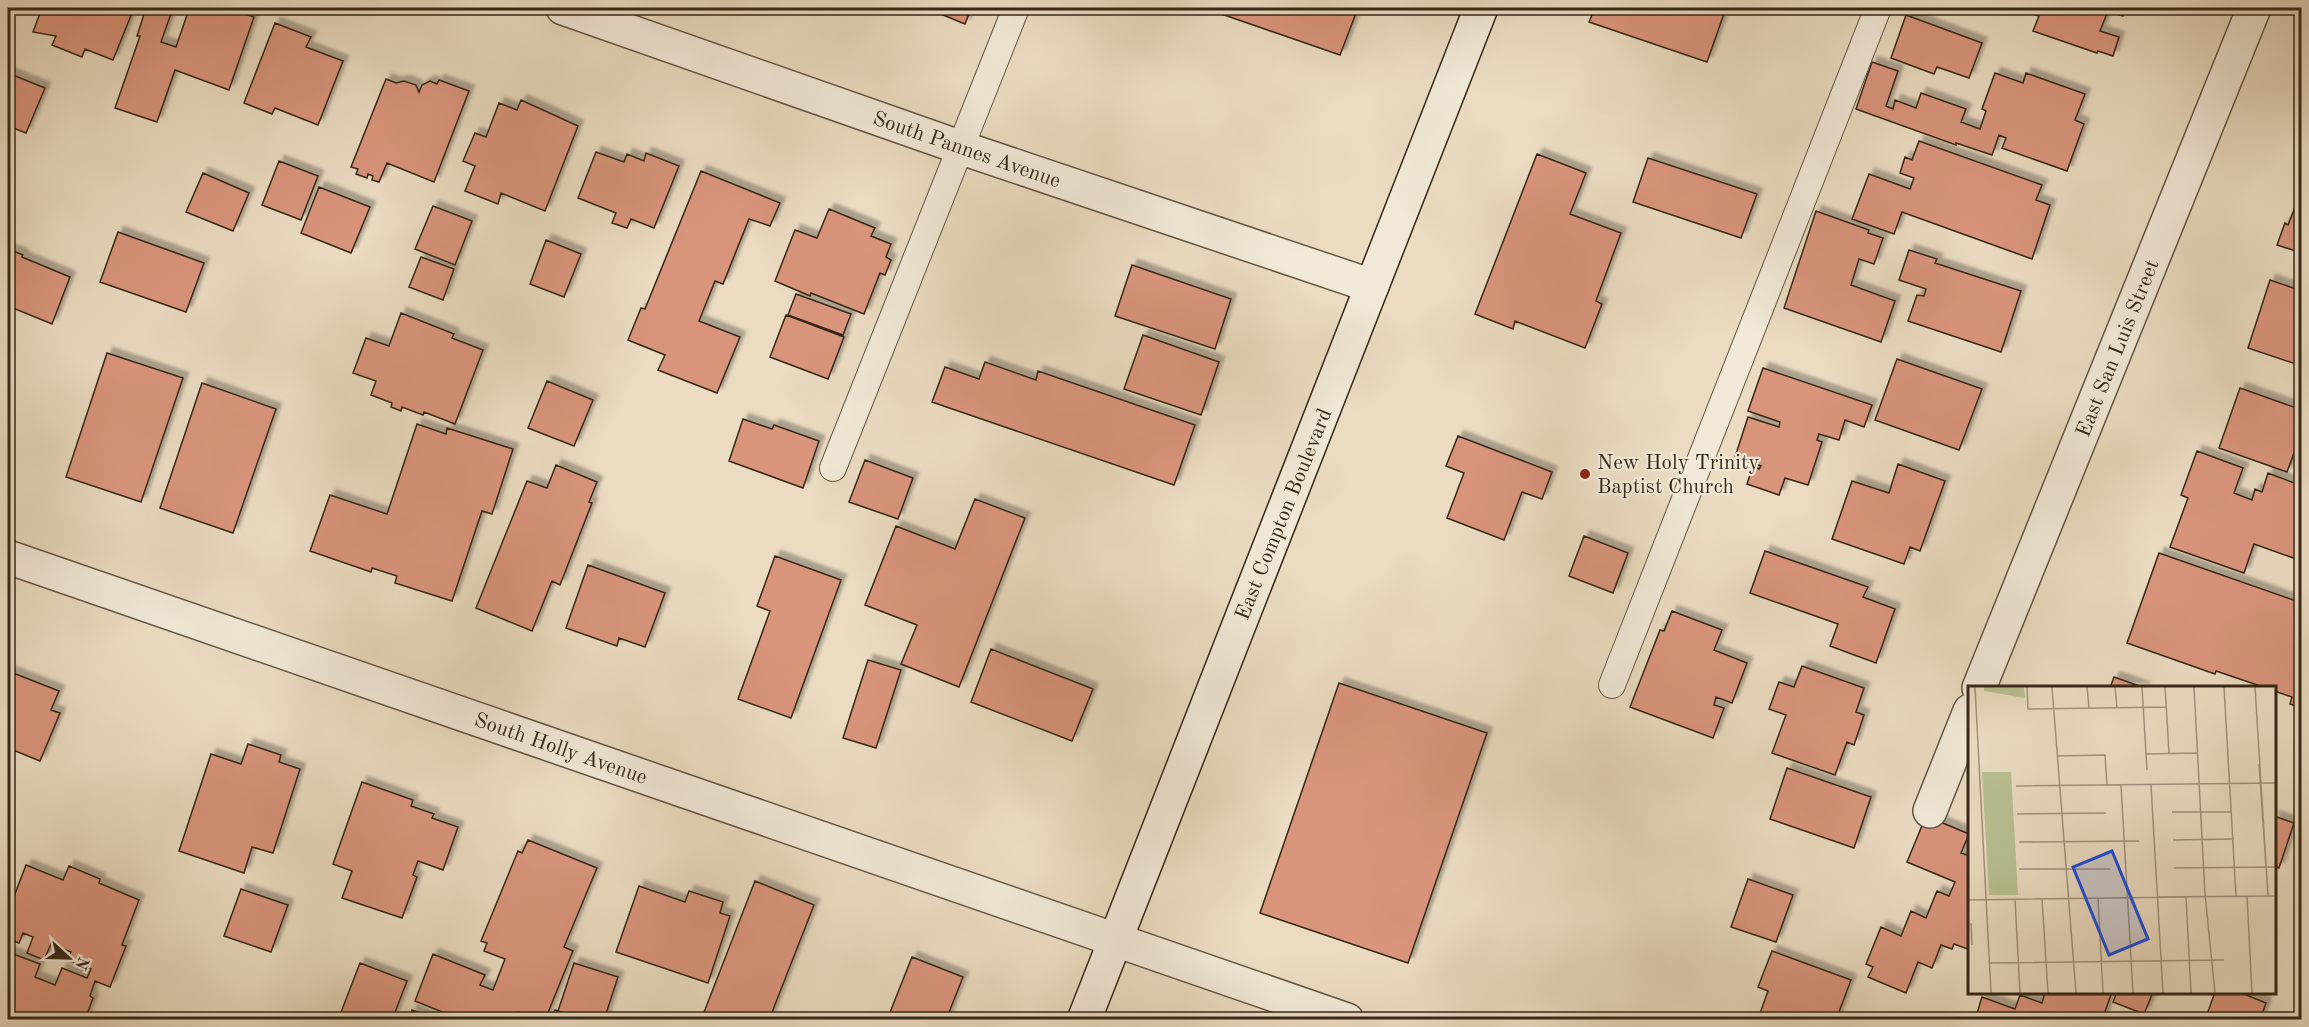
<svg xmlns="http://www.w3.org/2000/svg" width="2309" height="1027" font-family="'Old Standard TT',serif">
<defs>
<filter id="shadow"><feDropShadow dx="5.5" dy="-5.5" stdDeviation="1.5" flood-color="#0004"/></filter>
</defs>
<rect width="100%" height="100%" fill="#eadbc1"/>
<filter id="stains"><feTurbulence type="fractalNoise" baseFrequency=".00333" numOctaves="4"/><feColorMatrix values="0 0 0 0 .2 0 0 0 0 .09 0 0 0 0 .02 0 0 0 .5 -.17"/></filter>
<radialGradient id="worn" r=".72"><stop offset=".6" stop-color="#630" stop-opacity="0"/><stop offset="1" stop-color="#630" stop-opacity=".3"/></radialGradient>
<path fill="#d9957c" stroke="#362817" stroke-width="1.5" filter="url(#shadow)" d="M42,8H134L113,60L85,49L82,57L52,45L56,36L33,32Z
M146,8H173L161,42L176,47L189,9L203,14L205,8H227L254,17L229,90L175,70L157,122L115,108L140,36H137Z
M926,8H971L965,24Z
M1204,8H1358L1340,55Z
M1595,8H1726L1707,62L1589,22Z
M2013,8H2126L2123,16L2108,11L2100,31L2119,37L2113,56L2098,51L2097,53L2033,31L2039,16Z
M1906,15L1982,43L1969,78L1937,67L1934,74L1891,58Z
M275,23L311,37L306,47L343,61L318,125L275,108L272,114L244,103Z
M1872,62L1898,71L1886,106L1893,109L1895,100L1916,108L1921,93L1966,109L1961,122L1980,129L1986,111L1982,109L1995,73L2023,83L2026,73L2085,94L2075,120L2084,124L2067,171L2002,148L2006,138L1999,135L1992,155L1956,143V145L1856,109Z
M8,73L45,88L26,133L8,126Z
M386,79L396,83L404,81L416,85L419,92L422,85L430,81L437,84L439,80L469,91L434,182L387,163L379,182L372,180L373,176L368,174L367,178L356,174L358,169L351,167Z
M521,100L578,126L545,211L501,193L498,204L465,191L475,166L463,161L475,133L486,137L499,103L517,110Z
M1919,141L2042,185L2036,200L2050,205L2032,259L1902,212L1894,234L1852,219L1869,174L1910,189L1914,178L1900,173L1905,157L1912,160Z
M596,152L624,162L627,154L644,161L646,153L679,166L654,228L631,219L627,228L612,223L616,213L578,198Z
M1537,154L1586,173L1570,214L1621,233L1596,301L1602,304L1585,348L1515,321L1513,329L1475,314Z
M1648,158L1757,194L1741,238L1633,202Z
M279,161L318,176L301,220L262,205Z
M701,171L780,203L770,226L749,219L723,284L715,281L699,321L740,337L717,393L658,370L665,355L628,340L641,308L645,309Z
M203,173L249,193L233,231L186,212Z
M319,187L370,207L351,253L301,233Z
M2302,189V253L2277,245L2285,223L2288,225Z
M433,206L472,221L455,265L415,249Z
M829,209L875,228L871,236L891,244L886,257L891,260L885,275L880,273L864,314L811,293L810,296L775,281L795,230L817,238Z
M1816,211L1869,230L1868,233L1883,238L1874,264L1859,259L1851,285L1895,301L1881,342L1784,308Z
M118,232L204,263L186,312L100,282Z
M546,240L581,254L564,297L530,284Z
M8,249L23,255L22,257L70,277L52,324L8,306Z
M1909,250L1937,259L1935,263L2021,291L2001,352L1908,321L1917,295L1924,296L1926,289L1899,280Z
M421,257L454,269L443,300L409,287Z
M1132,265L1231,299L1215,349L1115,316Z
M2270,280L2302,291V366L2248,348Z
M796,294L851,314L843,335L788,315Z
M401,313L454,334L452,338L483,350L455,424L424,412L423,415L402,407L401,411L391,407L392,403L371,395L376,381L353,373L366,338L389,346Z
M786,315L844,337L828,379L770,357Z
M1143,335L1219,362L1201,415L1124,389Z
M107,353L183,378L141,502L66,477Z
M1897,359L1982,389L1959,450L1875,420Z
M985,362L1036,380L1038,371L1195,425L1174,485L932,402L945,367L979,379Z
M1763,368L1872,405L1864,427L1845,420L1839,440L1819,434L1817,440L1822,442L1808,485L1785,478L1779,495L1747,484L1753,466L1759,469L1761,466L1735,457L1748,417L1779,427L1780,422L1748,411Z
M547,381L593,400L574,446L528,428Z
M202,383L276,409L233,533L160,508Z
M2240,388L2302,410V456L2294,453L2287,472L2219,448Z
M743,419L772,429L774,425L819,441L803,488L729,461Z
M417,424L446,434L447,428L513,449L492,514L482,511L452,601L395,583L397,576L372,568L371,572L310,551L330,495L387,514Z
M1458,436L1552,472L1542,499L1522,492L1504,540L1447,518L1464,473L1446,466Z
M2197,451L2243,468L2234,493L2252,500L2255,489L2262,492L2268,473L2302,486V553L2299,560L2254,544L2244,573L2170,547L2188,498L2181,495Z
M865,460L913,478L898,519L849,502Z
M1898,464L1945,481L1920,551L1910,547L1904,564L1832,539L1852,481L1889,493Z
M556,465L597,482L589,502L592,503L560,585L552,581L532,631L476,608L527,481L547,488Z
M975,499L1025,518L959,687L901,664L917,625L865,605L896,526L955,549Z
M1584,536L1628,553L1613,593L1569,576Z
M1765,551L1868,587L1863,597L1895,609L1876,663L1830,646L1838,624L1750,593Z
M2159,553L2302,603V708L2290,704L2292,697L2274,691V688H2266L2216,671L2215,674L2127,643Z
M775,556L841,580L791,718L738,699L770,611L757,606Z
M588,565L665,593L645,647L619,638L617,646L566,628Z
M1672,611L1722,630L1714,650L1747,663L1732,703L1716,697L1714,705L1724,708L1713,738L1630,707L1660,630L1664,631Z
M991,649L1093,689L1072,741L971,702Z
M868,660L901,670L876,748L843,738Z
M1802,666L1864,688L1856,712L1864,715L1854,745L1847,742L1835,775L1772,753L1786,715L1769,709L1779,682L1794,687Z
M8,671L59,691L51,710L60,713L40,761L8,748Z
M2114,677L2145,688H2110Z
M1339,683L1487,733L1408,963L1260,913Z
M248,744L281,755L279,762L300,769L273,853L252,847L244,873L179,851L211,754L241,764Z
M1787,768L1871,797L1854,848L1770,819Z
M362,782L413,800L411,806L434,814L432,818L458,827L443,870L418,861L413,875L417,877L402,918L342,898L352,871L333,864Z
M1926,816L1969,834L1961,853L1970,856V950L1954,944L1952,949L1941,945L1932,968L1918,962L1906,993L1868,977L1873,967L1866,964L1881,927L1901,936L1911,911L1926,918L1937,891L1949,896L1955,882L1907,862Z
M2274,816L2294,823L2279,868L2274,866Z
M528,840L597,868L564,947L573,951L545,1020H537L518,1012L515,1020H462L415,1001L433,954L485,975L480,985L493,990L505,959L484,951L487,943L481,941L518,851L522,853Z
M26,865L63,880L69,866L100,879L99,883L139,900L122,945L126,946L110,987L95,981L90,996L93,998L85,1020H8V952L40,964L35,977L55,985L62,968L87,978L91,969L68,960L71,952L51,944L44,960L27,953L33,937L23,933L19,943L8,939V912Z
M1748,879L1793,895L1776,942L1731,927Z
M755,881L814,905L769,1020H701Z
M639,886L685,902L689,891L723,902L720,913L730,916L708,983L616,952Z
M241,889L288,905L271,952L224,936Z
M1772,951L1851,980L1836,1020H1770L1759,1016L1768,991L1758,987Z
M912,957L963,977L946,1020H887Z
M360,963L407,981L392,1020H338Z
M574,963L618,977L604,1020H583L558,1011Z
M2045,992H2112L2102,1020H2070V1017L2059,1013L2057,1020H1975L1982,997L2015,1009L2020,995L2042,1003Z
M2117,992H2153L2144,1014L2113,1002Z
M2215,992H2239L2266,1003L2260,1020H2205Z
M412,1010L438,1020H408Z
M555,1010L558,1011L578,1020H551Z"/>
<g fill="none" stroke-linecap="round" stroke-linejoin="round">
<defs>
<path id="lane" d="M833,468L1016,8
M1612,685L1878,8"/>
<path id="street" d="M563,8L962,148L1372,286
M8,557L1347,1020
M1979,688L2254,8
M1930,811L1970,711"/>
<path id="secondary" d="M1084,1020L1481,8"/>
</defs>
<use href="#lane" stroke="#635542" stroke-width="28"/>
<use href="#street" stroke="#635542" stroke-width="36"/>
<use href="#secondary" stroke="#362817" stroke-width="36"/>
<use href="#lane" stroke="#f1e8d7" stroke-width="26"/>
<use href="#street" stroke="#f1e8d7" stroke-width="33"/>
<use href="#secondary" stroke="#f1e8d7" stroke-width="33"/>
</g>
<circle fill="#8f2418" stroke="#f1e8d7" stroke-width="2" cx="1585" cy="474" r="6"/>
<g text-anchor="middle" stroke-width="4.5" stroke-linejoin="round" paint-order="stroke">
<g font-size="21" fill="#362817" stroke="#f1e8d7">
<text transform="translate(967 149) rotate(19)" y="7">South Pannes Avenue</text>
<text transform="translate(2117 348) rotate(-68)" y="7">East San Luis Street</text>
<text transform="translate(1283 514) rotate(-68)" y="7">East Compton Boulevard</text>
<text transform="translate(561 748) rotate(19)" y="7">South Holly Avenue</text>
</g>
<g font-size="21" fill="#362817" stroke="#f1e8d7" text-anchor="start">
<text x="1597" y="469">New Holy Trinity<tspan x="1597" dy="24">Baptist Church</tspan></text>
</g>
</g>
<g transform="translate(1968 686)">
<rect width="308" height="308" fill="#eadbc1"/>
<path d="M16,1H56L57,12L16,5ZM14,86H43L50,209H21Z" fill="#b8c092"/>
<path fill="none" stroke="#a2937d" stroke-width="1.5" d="M7,1L23,307M59,1L60,23L198,21M84,1L108,307M119,1L121,22M147,1L149,22M174,1L179,84M197,1L201,67M226,1L237,208L247,307M256,1L268,210M287,1L300,210M178,68L229,67M90,70L137,69L139,99M291,78L298,180M153,99L165,307M183,99L195,307M48,100L308,97M204,126H264M49,128L138,127M205,154L266,153M51,156L171,155M206,182L308,181M51,183H142M279,210L284,307M190,211L308,210M218,211L223,307M130,212L135,307M47,213L52,307M74,213L80,307M0,214L218,211M3,237L4,259M22,277L256,274"/>
<path fill="#1d4ed8" fill-opacity="0.15" stroke="#1d4ed8" stroke-width="3" d="M144,165L180,253L141,269L105,181Z"/>
<rect width="308" height="308" fill="none" stroke="#362817" stroke-width="3"/>
</g>
<rect width="2309" height="1027" fill="none" stroke="#eadbc1" stroke-width="30"/>
<rect x="9" y="9" width="2291" height="1009" fill="none" stroke="#362817" stroke-width="3"/>
<rect x="15" y="15" width="2279" height="997" fill="none" stroke="#362817" stroke-width="1.5"/>
<g transform="translate(69 958) rotate(112)" stroke="#f1e8d7" stroke-width="4.5" paint-order="stroke">
<path d="M0-4.5L10 22L0 15L-10 22Z" fill="#362817"/>
<text y="-9" font-size="16" font-weight="bold" text-anchor="middle" fill="#362817">N</text>
</g>
<rect width="100%" height="100%" filter="url(#stains)"/>
<rect width="100%" height="100%" fill="url(#worn)"/>
</svg>
